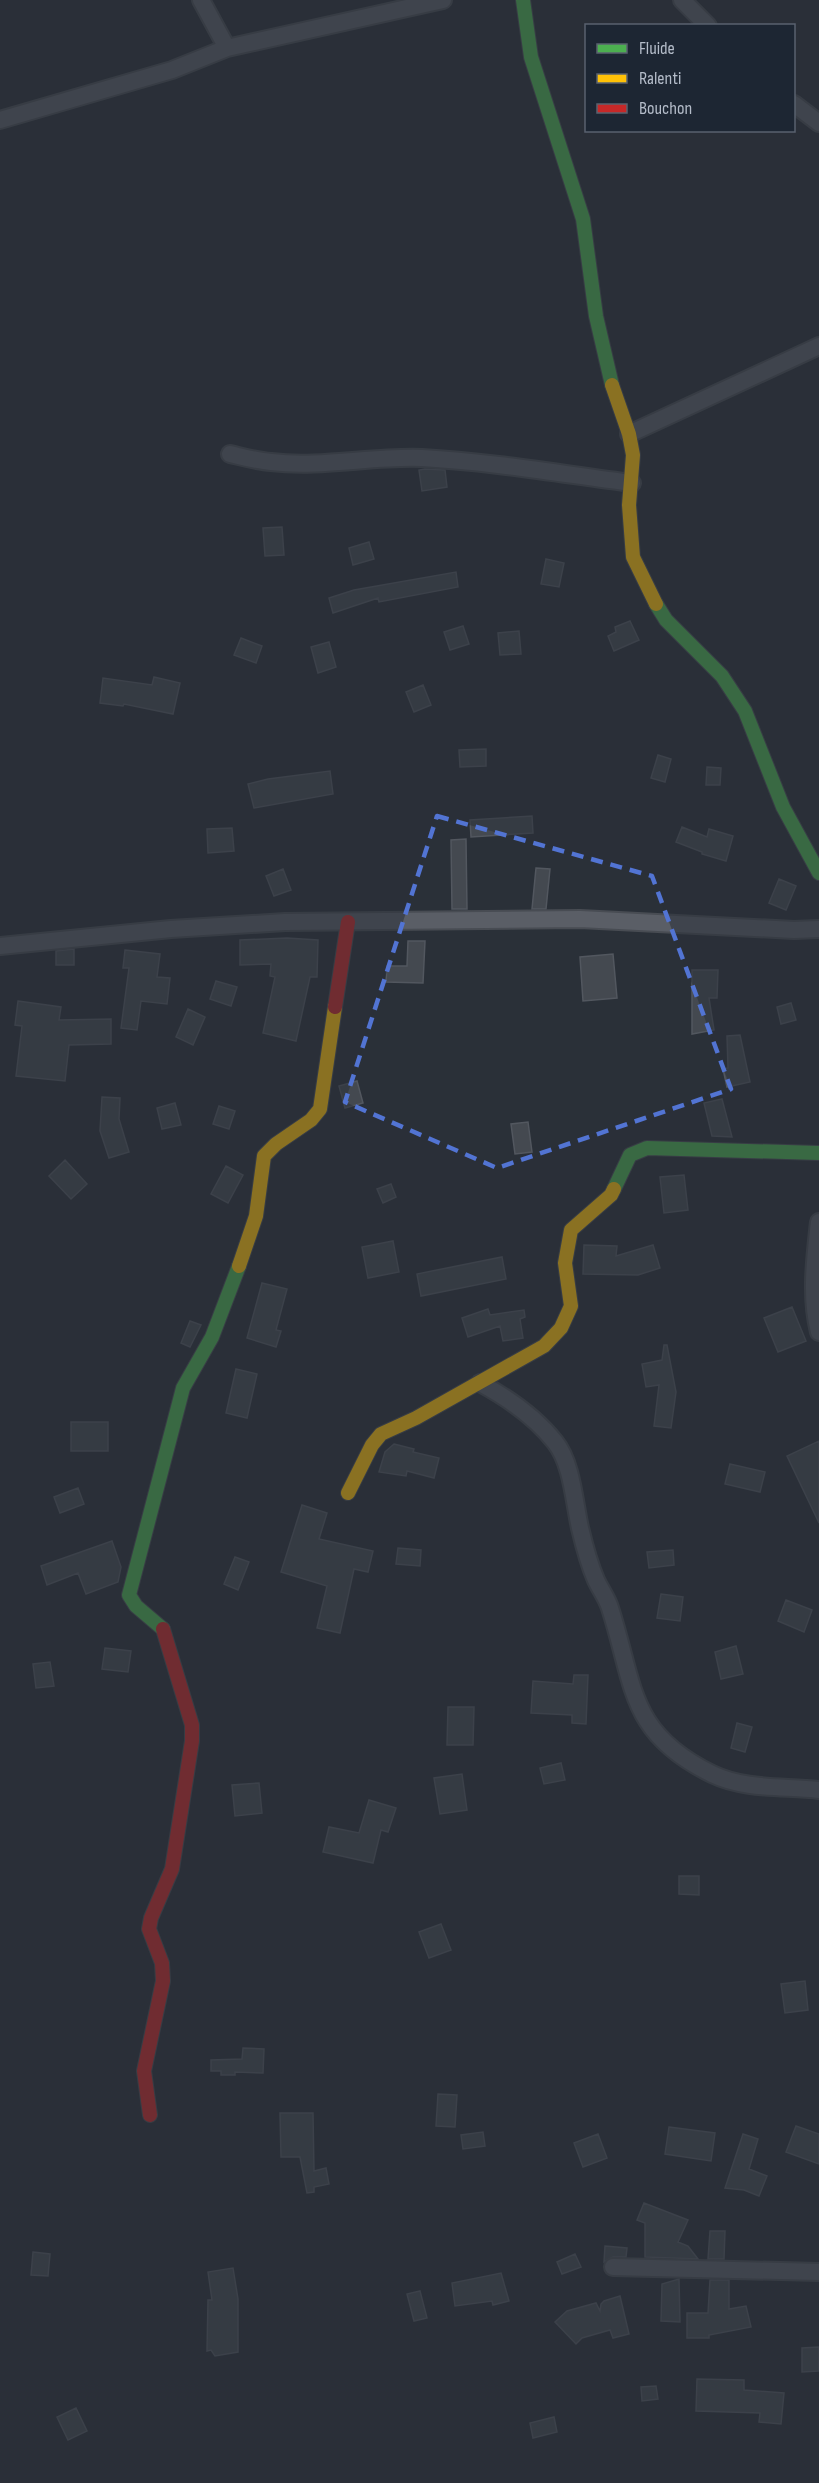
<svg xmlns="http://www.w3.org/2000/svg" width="819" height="2483" font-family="'Sofia Sans Condensed',sans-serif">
<rect width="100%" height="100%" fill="#2a3038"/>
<path fill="#444950" stroke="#52575f" stroke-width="1.5" d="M425,469L445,470L447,487L422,491L419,470Z
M282,527L284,555L265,556L263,528Z
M369,542L374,559L353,565L349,548Z
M546,559L564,563L559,587L541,584Z
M456,572L458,587L379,602L378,598L333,613L329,598L354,590Z
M630,621L639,640L614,651L608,636L616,632L615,627Z
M463,626L469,644L450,650L444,632Z
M519,631L521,654L500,655L498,633Z
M241,638L262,646L256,663L234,655Z
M329,642L336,667L318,673L311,647Z
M154,677L180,683L173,714L124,704L123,706L100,703L103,678L152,685Z
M423,685L431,705L414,712L406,692Z
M486,749V766L460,767L459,750Z
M658,755L671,759L665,782L651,778Z
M707,767L721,768L720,785H706Z
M330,771L333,794L254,808L248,784L268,779Z
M532,816L533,833L471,837L470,820Z
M682,827L707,837L709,829L733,836L726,861L702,854V852L676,842Z
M232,828L234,851L208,853L207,829Z
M466,839L467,909H452L451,840Z
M536,868L550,869L546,909H532Z
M283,869L291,890L274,896L266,876Z
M779,879L796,886L786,910L769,903Z
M287,938L318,940L317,977H310L296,1041L263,1033L275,977L270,976L271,964L240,965V940Z
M408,941H425L423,983L386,982L387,966H407Z
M74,949V965H56V951Z
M125,950L160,954L157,977L170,978L167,1004L141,1001L137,1030L121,1028L129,968H123Z
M613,954L617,998L583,1001L580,957Z
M692,970H718L717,998H709L714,1030L692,1034Z
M216,981L237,987L231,1006L210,999Z
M18,1001L61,1007L59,1020L111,1019V1044L69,1045L65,1081L16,1076L22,1026L15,1025Z
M791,1003L796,1020L781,1024L777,1007Z
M188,1009L205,1017L193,1045L176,1037Z
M740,1035L750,1082L727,1087L723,1069L728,1068L727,1036Z
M357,1081L363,1103L345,1108L339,1086Z
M102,1097L120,1098L119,1119L129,1152L109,1158L100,1131Z
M722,1099L732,1137L712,1136L704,1103Z
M175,1103L181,1125L162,1129L157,1108Z
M219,1106L235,1111L229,1129L213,1124Z
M528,1122L532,1152L515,1154L511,1124Z
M65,1160L87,1184L71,1199L49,1176Z
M226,1166L243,1175L228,1203L211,1194Z
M684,1175L688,1210L664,1213L660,1177Z
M391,1184L396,1197L383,1203L377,1189Z
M393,1241L399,1272L368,1278L362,1247Z
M584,1245L617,1246L616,1256L653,1245L660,1268L638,1275L583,1274Z
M502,1257L506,1279L421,1296L417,1274Z
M262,1283L287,1289L276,1330L281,1331L276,1347L247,1338Z
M792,1307L806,1341L778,1352L764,1318Z
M488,1309L490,1315L524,1310L525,1317L520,1319L523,1338L503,1341L500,1326L468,1337L462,1318Z
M190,1321L201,1325L190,1347L181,1343Z
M664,1345H667L676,1392L671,1428L654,1426L659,1385L646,1387L642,1364L662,1360Z
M236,1369L257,1374L247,1418L226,1413Z
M71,1422H108V1451H71Z
M819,1441V1523L787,1456Z
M394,1444L414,1449L413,1452L439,1458L434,1478L407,1471L406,1476L379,1472L385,1452Z
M730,1464L765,1472L760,1492L725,1484Z
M78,1488L84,1504L60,1513L54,1497Z
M302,1505L327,1513L319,1539L373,1551L368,1572L354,1569L340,1633L317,1628L327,1586L281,1572Z
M112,1541L121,1567L118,1582L86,1594L78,1573L47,1585L41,1566Z
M398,1548L421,1550L420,1566L396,1564Z
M673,1550L674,1565L649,1568L647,1552Z
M235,1557L249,1562L238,1590L224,1584Z
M661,1594L683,1597L680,1621L657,1618Z
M786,1600L812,1610L804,1632L778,1621Z
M736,1646L743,1674L721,1679L715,1652Z
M105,1648L131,1651L128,1672L102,1669Z
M50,1662L54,1686L36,1688L33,1664Z
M574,1675H588L586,1724L572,1723V1715L531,1713L533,1681L573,1684Z
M448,1707H474L473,1745H447Z
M737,1723L752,1727L745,1752L731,1748Z
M561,1763L565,1780L544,1784L540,1768Z
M462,1774L467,1810L440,1814L434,1778Z
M259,1783L262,1813L235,1816L232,1785Z
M369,1800L396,1808L388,1832L381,1830L373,1863L323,1852L329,1827L359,1833Z
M679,1876H699V1895L679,1894Z
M441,1924L451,1950L429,1958L419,1932Z
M805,1981L808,2010L785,2013L781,1984Z
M243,2048L264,2049L263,2073L235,2072V2075H221V2071H211V2060L242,2059Z
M438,2094L457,2095L455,2127L436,2126Z
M280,2113H313L314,2171L326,2168L329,2184L314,2187V2192L307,2193L300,2157H281Z
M796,2126L819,2134V2164L786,2152Z
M669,2127L715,2133L711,2161L665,2154Z
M483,2132L485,2146L463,2149L461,2135Z
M598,2134L607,2158L583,2167L574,2143Z
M743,2134L758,2139L749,2169L767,2176L759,2196L744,2190L725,2188Z
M644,2203L688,2220L678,2242L688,2246L698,2259L645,2257V2223L637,2220Z
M710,2231H725L724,2259H708Z
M605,2246L627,2248L626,2257H613L604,2262Z
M33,2252L50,2254L48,2276L31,2275Z
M575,2254L581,2267L562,2274L557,2262Z
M233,2268L238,2299V2352L215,2356L211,2350L207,2351L208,2300H212L208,2272Z
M501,2273L509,2301L493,2305L492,2301L455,2306L452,2283Z
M679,2279L680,2322L661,2321L662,2284Z
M710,2280H729V2309L746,2306L751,2327L709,2335V2338H687V2313H708Z
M420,2291L427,2318L414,2321L407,2294Z
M620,2296L629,2334L613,2338L610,2330L582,2338L576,2344L555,2322L567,2311L596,2303L600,2311L601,2304L604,2301Z
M819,2347V2371L802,2372V2348Z
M697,2379L744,2380V2390L784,2393L781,2424L759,2422L760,2413L696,2411Z
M656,2386L658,2399L642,2401L641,2387Z
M76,2408L87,2431L68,2440L57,2417Z
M554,2417L557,2432L533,2438L530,2423Z"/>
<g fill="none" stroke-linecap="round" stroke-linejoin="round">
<defs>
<path id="street" d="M201,0L227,48
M682,0L708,26
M794,104L819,123
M0,120L172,70L227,48L443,0
M629,434L819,346
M230,454C243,457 257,461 271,462C321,468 372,456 422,458C493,462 562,474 632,483
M0,946L171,929L285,922L580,919L794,930L819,929
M819,1222C815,1259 810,1296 819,1332
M480,1383C506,1397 536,1418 555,1442C572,1463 574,1501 580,1528C584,1545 589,1564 596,1580C600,1589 607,1598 610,1608C635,1686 628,1733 712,1774C745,1790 784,1786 819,1790
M613,2267L819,2272"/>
<path id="fast" d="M523,0L531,57L583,219L596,316L612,385
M656,604L666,620L722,676L745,711L783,807L819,873
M614,1189L630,1155L647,1148L819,1153
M163,1629L136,1606L129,1595L183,1388L212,1337L239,1266"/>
<path id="slow" d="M612,385L629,434L633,455L629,505L633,557L656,604
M239,1266L256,1216L264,1156L276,1144L311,1120L320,1109L335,1007
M348,1493L372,1445L381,1434L416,1418L544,1346L561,1328L571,1306L565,1263L571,1230L611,1195L614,1189"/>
<path id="jam" d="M335,1007L348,922
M150,2115L144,2071L163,1981L162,1963L149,1929L151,1918L172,1869L192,1741V1725L163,1629"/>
</defs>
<use href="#street" stroke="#484c53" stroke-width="20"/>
<use href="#fast" stroke="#484c53" stroke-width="16"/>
<use href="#slow" stroke="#484c53" stroke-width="16"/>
<use href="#jam" stroke="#484c53" stroke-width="16"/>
<use href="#street" stroke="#5a5e66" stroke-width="16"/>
<use href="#fast" stroke="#4caf50" stroke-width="14"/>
<use href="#slow" stroke="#ffc107" stroke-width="14"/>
<use href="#jam" stroke="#c62828" stroke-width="14"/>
</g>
<path d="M0 0H819V2483H0ZM437,816L652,876L731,1089L497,1168L345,1102Z" fill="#2a3038" fill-opacity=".55" fill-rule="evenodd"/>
<path fill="none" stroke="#5274d3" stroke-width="4.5" stroke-dasharray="12 8" stroke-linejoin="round" d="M437,816L652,876L731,1089L497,1168L345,1102Z"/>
<rect x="585" y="24" width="210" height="108" fill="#1d2633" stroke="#59626f" stroke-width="1.5"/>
<rect x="597" y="44" width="30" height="9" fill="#4caf50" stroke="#59626f" stroke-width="1.5"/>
<text x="639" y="54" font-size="18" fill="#b4bcc9">Fluide</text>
<rect x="597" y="74" width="30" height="9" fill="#ffc107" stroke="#59626f" stroke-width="1.5"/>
<text x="639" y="84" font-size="18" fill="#b4bcc9">Ralenti</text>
<rect x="597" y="104" width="30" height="9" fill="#c62828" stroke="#59626f" stroke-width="1.5"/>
<text x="639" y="114" font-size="18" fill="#b4bcc9">Bouchon</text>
</svg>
